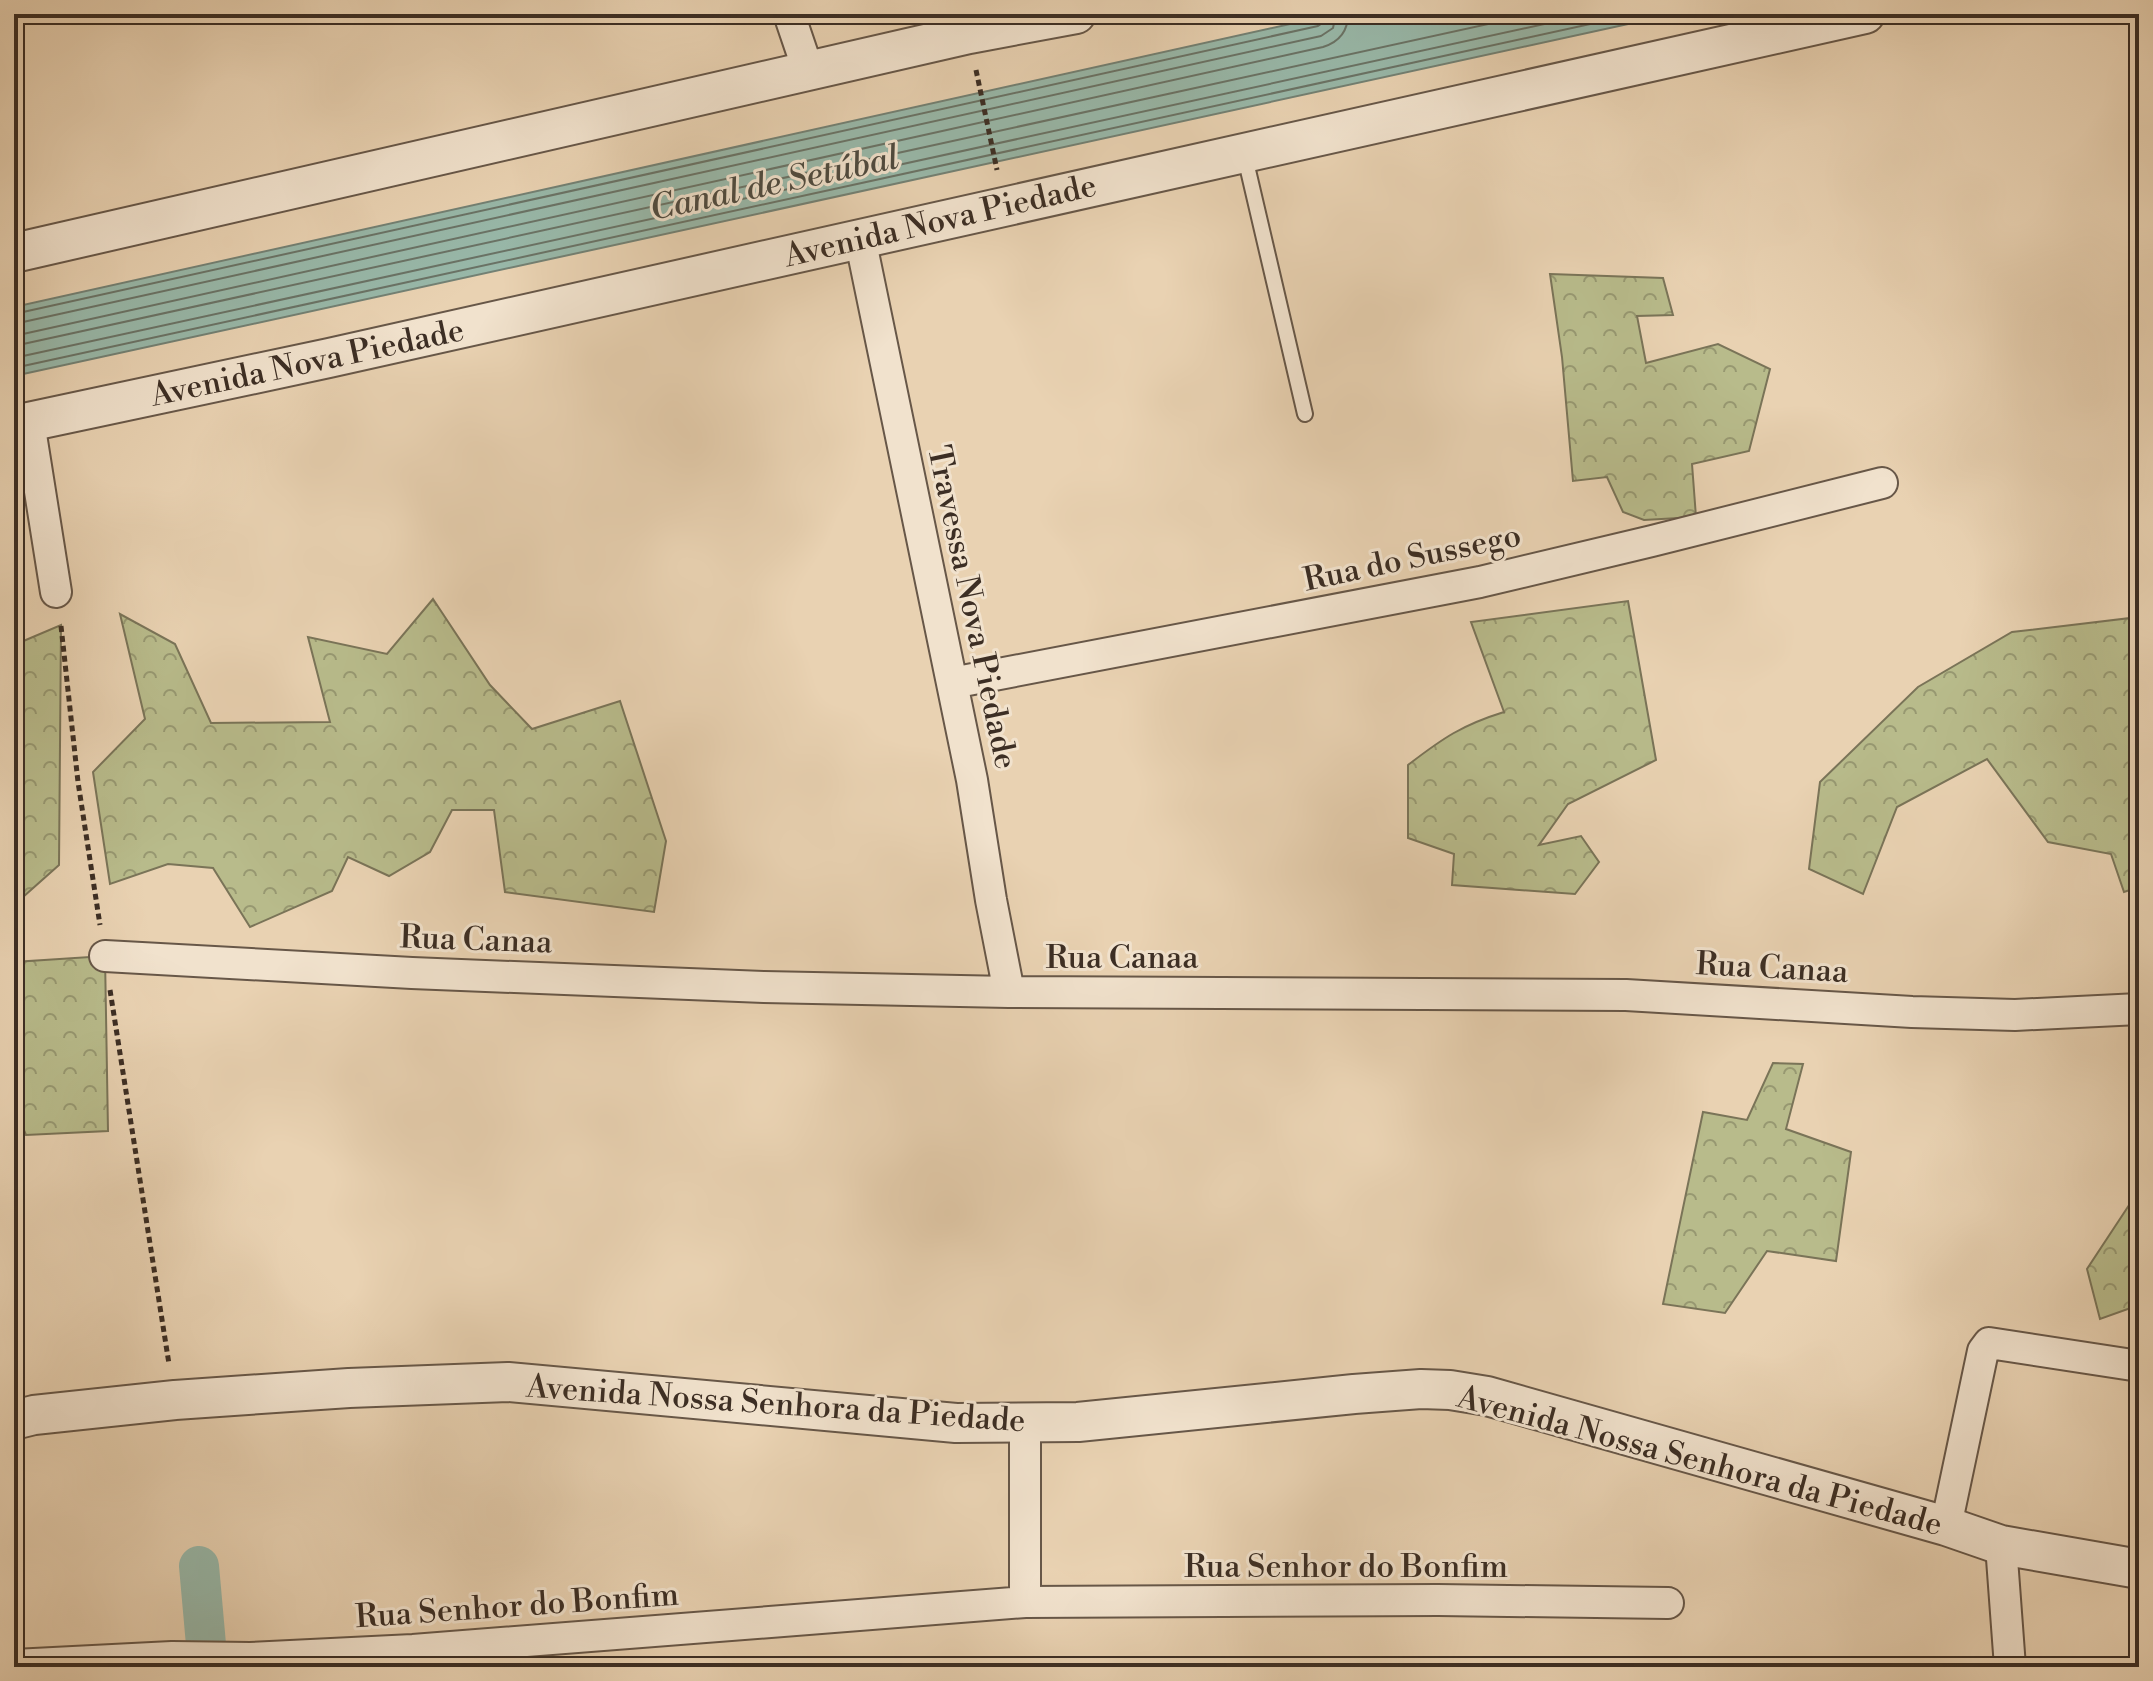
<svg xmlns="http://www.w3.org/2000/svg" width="2153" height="1681" font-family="'Libre Bodoni',serif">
<defs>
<pattern id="forest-crowns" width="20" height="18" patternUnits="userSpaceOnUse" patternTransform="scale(2)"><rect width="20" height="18" fill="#b8bb8b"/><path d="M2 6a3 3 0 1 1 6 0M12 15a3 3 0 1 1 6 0" fill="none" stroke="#979871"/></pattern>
</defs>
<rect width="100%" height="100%" fill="#e9d2b2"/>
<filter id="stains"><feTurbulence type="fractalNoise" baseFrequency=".0025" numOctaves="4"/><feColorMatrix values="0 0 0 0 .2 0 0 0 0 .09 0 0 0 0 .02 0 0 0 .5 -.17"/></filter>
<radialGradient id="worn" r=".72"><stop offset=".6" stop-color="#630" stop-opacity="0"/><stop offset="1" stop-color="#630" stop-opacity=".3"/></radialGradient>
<path fill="url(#forest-crowns)" stroke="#7a7458" stroke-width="2" d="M1550,274L1663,278L1673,315L1637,316L1646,363L1718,344L1770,369L1749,451L1692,464L1696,517L1644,520L1623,512L1607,477L1573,481L1562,357Z
M433,599L490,685L532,729L620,701L666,841L654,912L505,892L494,810H452L430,852L389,876L348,857L332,891L250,927L213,868L168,864L110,884L93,772L145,719L120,614L175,644L211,723L330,722L308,637L387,654Z
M1628,601L1656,760L1568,804L1539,845L1581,836L1599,862L1575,894L1452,885L1454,854L1408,838V765C1443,738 1462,725 1504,712L1471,622Z
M2139,617V887L2124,892L2111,854L2048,842L1987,759L1897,807L1863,894L1809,869L1820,782L1918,687L2012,632Z
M61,625L59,865L14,905V645Z
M105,956L108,1131L26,1135L14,1107V962Z
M1773,1063L1803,1064L1786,1129L1851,1152L1836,1261L1767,1251L1725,1313L1663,1304L1703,1112L1747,1120Z
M2139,1190V1305L2100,1319L2087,1269Z"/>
<path fill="#98b8a9" stroke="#738174" stroke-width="2" d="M1335,14H1674L14,376V307Z"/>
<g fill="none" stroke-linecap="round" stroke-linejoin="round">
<path stroke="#6a7366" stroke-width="2" d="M14,314L1318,26L1324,22L1326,14
M14,324L1321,36L1333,28L1336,14
M14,336L1323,47C1339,42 1348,31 1348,14
M14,346L1534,14
M14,358L1590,14
M14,368L1636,14"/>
<path stroke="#98b8a9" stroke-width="40" d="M199,1566L208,1667"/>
<defs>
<path id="service" d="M1244,153L1305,414"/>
<path id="minor" d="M789,14L808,70
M860,238L972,780L991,900L1009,992
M29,422L56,592
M952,683L1480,582L1652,541L1882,483
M105,956L412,973L764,987L1009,992L1626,995L1912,1012L2015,1015L2139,1009
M1025,1422V1602
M1946,1526L1983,1351L1989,1343L2139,1366
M2001,1545L2010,1667
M14,1665L172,1657L250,1658L413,1650L1025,1602L1438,1600L1668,1603"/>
<path id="tertiary" d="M14,253L969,34L1076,14
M14,425L329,358L1865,14
M14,1420L34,1415L175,1400L349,1388L508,1382L956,1423L1078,1422L1354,1394L1421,1389L1450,1390L1487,1396L1946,1526L2001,1545L2139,1569"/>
</defs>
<use href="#service" stroke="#675748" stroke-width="18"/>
<use href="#minor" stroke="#675748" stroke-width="34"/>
<use href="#tertiary" stroke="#675748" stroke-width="42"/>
<path stroke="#3c2e24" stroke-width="5" stroke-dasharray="6 4" stroke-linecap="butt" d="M976,70L997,170
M61,626L78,782L100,925
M110,990L169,1364"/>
<use href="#service" stroke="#f1e2cd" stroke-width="14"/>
<use href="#minor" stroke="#f1e2cd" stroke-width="30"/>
<use href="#tertiary" stroke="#f1e2cd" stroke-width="38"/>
</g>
<g text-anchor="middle" stroke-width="6" stroke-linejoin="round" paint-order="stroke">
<g font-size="32" fill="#3c2e24" stroke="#f1e2cd">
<text transform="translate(940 220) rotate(-13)" y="11">Avenida Nova Piedade</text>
<text transform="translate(307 362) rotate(-12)" y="11">Avenida Nova Piedade</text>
<text transform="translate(1412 557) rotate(-12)" y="11">Rua do Sussego</text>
<text transform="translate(973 607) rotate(78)" y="11">Travessa Nova Piedade</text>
<text transform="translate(476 939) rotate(2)" y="11">Rua Canaa</text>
<text x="1122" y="968">Rua Canaa</text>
<text transform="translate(1772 967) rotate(3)" y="11">Rua Canaa</text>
<text transform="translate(776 1403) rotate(4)" y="11">Avenida Nossa Senhora da Piedade</text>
<text transform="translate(1700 1460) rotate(15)" y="11">Avenida Nossa Senhora da Piedade</text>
<text x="1346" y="1577">Rua Senhor do Bonfim</text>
<text transform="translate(517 1605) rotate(-4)" y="11">Rua Senhor do Bonfim</text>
</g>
<g font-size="34" font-style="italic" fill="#4e4a3f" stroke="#f1e2cd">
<text transform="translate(774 182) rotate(-12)" y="12">Canal de Setúbal</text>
</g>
</g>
<rect width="2153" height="1681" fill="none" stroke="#e9d2b2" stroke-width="48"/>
<rect x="16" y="16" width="2121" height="1649" fill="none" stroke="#3c2e24" stroke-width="4"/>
<rect x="24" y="24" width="2105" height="1633" fill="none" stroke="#3c2e24" stroke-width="2"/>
<rect width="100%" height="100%" filter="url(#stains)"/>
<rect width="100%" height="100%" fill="url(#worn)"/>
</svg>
